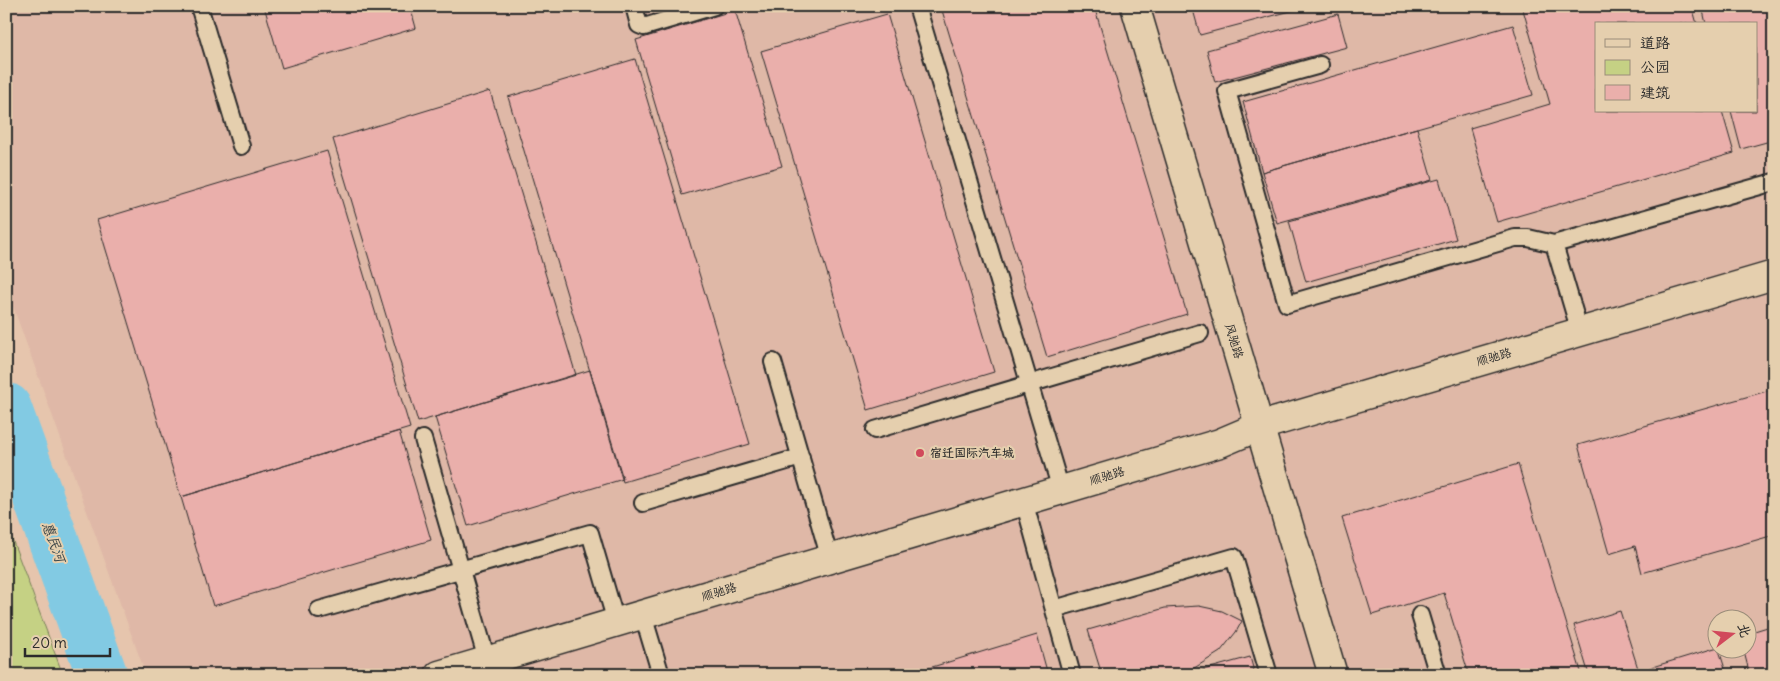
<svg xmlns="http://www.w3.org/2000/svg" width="1780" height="681" font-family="Delius,'LXGW WenKai TC',sans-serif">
<rect width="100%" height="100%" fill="#e6c5ad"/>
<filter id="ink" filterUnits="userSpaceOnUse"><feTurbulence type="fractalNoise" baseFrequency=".02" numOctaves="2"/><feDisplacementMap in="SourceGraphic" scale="10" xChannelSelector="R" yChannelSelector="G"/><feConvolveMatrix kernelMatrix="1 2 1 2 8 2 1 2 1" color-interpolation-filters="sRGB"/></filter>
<g filter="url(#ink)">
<path fill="#dfb8a7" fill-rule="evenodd" d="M6,6H1774V675H146L6,287ZM1596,24H1756V111H1596ZM1718,618H1748V648H1718Z"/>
<path fill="#c5d184" stroke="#787e58" d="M6,523L63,675H6Z"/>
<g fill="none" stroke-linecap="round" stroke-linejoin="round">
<path stroke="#82cae3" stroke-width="51" d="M6,408L102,675"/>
</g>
<path fill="#eaafab" stroke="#2b2b2b" d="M264,6H410L416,28L282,68Z
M651,6H687L654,16Z
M944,6H1094L1187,314L1047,357L941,7Z
M1192,6H1306V7L1200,35Z
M1522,6H1692L1697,24H1596V111H1722L1734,153L1497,222L1470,128L1550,104Z
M1702,6H1774V140L1741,149L1731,111H1756V24H1706Z
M735,10L782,166L682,195L636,40Z
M887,14L994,372L868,410L761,51Z
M1338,14L1347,47L1215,82L1207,50Z
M1513,25L1533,95L1262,172L1243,102Z
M635,59L750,444L623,482L508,97Z
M490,91L576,375L418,422L333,139Z
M1417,128L1432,180L1277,223L1262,172Z
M327,151L410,428L181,497L97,220Z
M1439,179L1456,239L1306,282L1289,221Z
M590,370L623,479L468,526L435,417Z
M1774,389V535L1642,573L1635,546L1609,554L1578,445Z
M399,431L431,540L213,606L181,497Z
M1518,464L1582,675H1469L1444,593L1372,615L1342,518Z
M1199,606L1222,611L1242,621L1236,632L1220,652L1183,675H1102L1088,630L1165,608Z
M1620,611L1640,675H1589L1574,625Z
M1774,625V675H1750L1743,648H1748V633Z
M1037,635L1048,675H906Z
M1718,647L1727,675H1651L1649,668Z
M1250,657L1255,675H1185Z"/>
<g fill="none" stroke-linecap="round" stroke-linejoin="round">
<defs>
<path id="service" d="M199,6L241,146
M634,6L639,25L644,27L714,6
M917,6L1061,490
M1320,65L1227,91L1287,304L1515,238H1528L1554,244
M1580,332L1554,244L1774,182
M773,362L830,559
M875,430L1200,333
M423,439L487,660
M1024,501L1072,675
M643,503L801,457
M1054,609L1234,557L1269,675
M319,610L590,533L616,622
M643,615L661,675
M1420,615L1438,675"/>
<path id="minor" d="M1135,6L1333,675
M439,675L1220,443L1260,426L1774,275"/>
</defs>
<use href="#service" stroke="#2b2b2b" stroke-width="20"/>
<use href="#minor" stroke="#2b2b2b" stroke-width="31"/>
<use href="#service" stroke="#e5cfae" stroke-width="16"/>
<use href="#minor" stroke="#e5cfae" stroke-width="28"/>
</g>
</g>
<circle fill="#d1495b" stroke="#e5cfae" stroke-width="2" cx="920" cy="453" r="5"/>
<g text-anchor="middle" stroke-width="4" stroke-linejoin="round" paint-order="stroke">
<g font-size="12" fill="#2b2b2b" stroke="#e5cfae">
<text transform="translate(1234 341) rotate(73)" y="4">风驰路</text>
<text transform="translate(1494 357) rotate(-16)" y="4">顺驰路</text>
<text transform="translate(1107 476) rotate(-17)" y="4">顺驰路</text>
<text transform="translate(719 592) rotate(-17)" y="4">顺驰路</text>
</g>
<g font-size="12" font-weight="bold" fill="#2b2b2b" stroke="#e5cfae" text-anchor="start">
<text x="930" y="457">宿迁国际汽车城</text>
</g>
<g font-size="14" font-style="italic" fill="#384347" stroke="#e5cfae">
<text transform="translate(54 542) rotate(70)" y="5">惠民河</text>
</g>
</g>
<rect width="1780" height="681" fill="none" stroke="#e5cfae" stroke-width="25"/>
<rect x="12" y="12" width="1755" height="656" fill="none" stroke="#2b2b2b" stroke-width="2" filter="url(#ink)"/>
<rect x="1595" y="22" width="162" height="90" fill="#e5cfae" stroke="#9b8d7a"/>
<rect x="1605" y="39" width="25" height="8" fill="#e5cfae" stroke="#9b8d7a"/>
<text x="1640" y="48" font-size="15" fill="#2b2b2b">道路</text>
<rect x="1605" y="60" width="25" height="15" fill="#c5d184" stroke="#9b8d7a"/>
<text x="1640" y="72" font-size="15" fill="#2b2b2b">公园</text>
<rect x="1605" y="85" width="25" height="15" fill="#eaafab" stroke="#9b8d7a"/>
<text x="1640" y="98" font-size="15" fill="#2b2b2b">建筑</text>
<g transform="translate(1732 634) rotate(74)"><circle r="24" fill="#e5cfae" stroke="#9b8d7a"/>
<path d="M0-4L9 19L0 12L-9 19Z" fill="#d1495b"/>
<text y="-8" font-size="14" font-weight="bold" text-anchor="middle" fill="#2b2b2b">北</text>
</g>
<path d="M25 648v8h85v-8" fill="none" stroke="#2b2b2b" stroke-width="2.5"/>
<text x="32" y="648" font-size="15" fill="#2b2b2b" stroke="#e5cfae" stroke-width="4" paint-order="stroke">20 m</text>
</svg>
